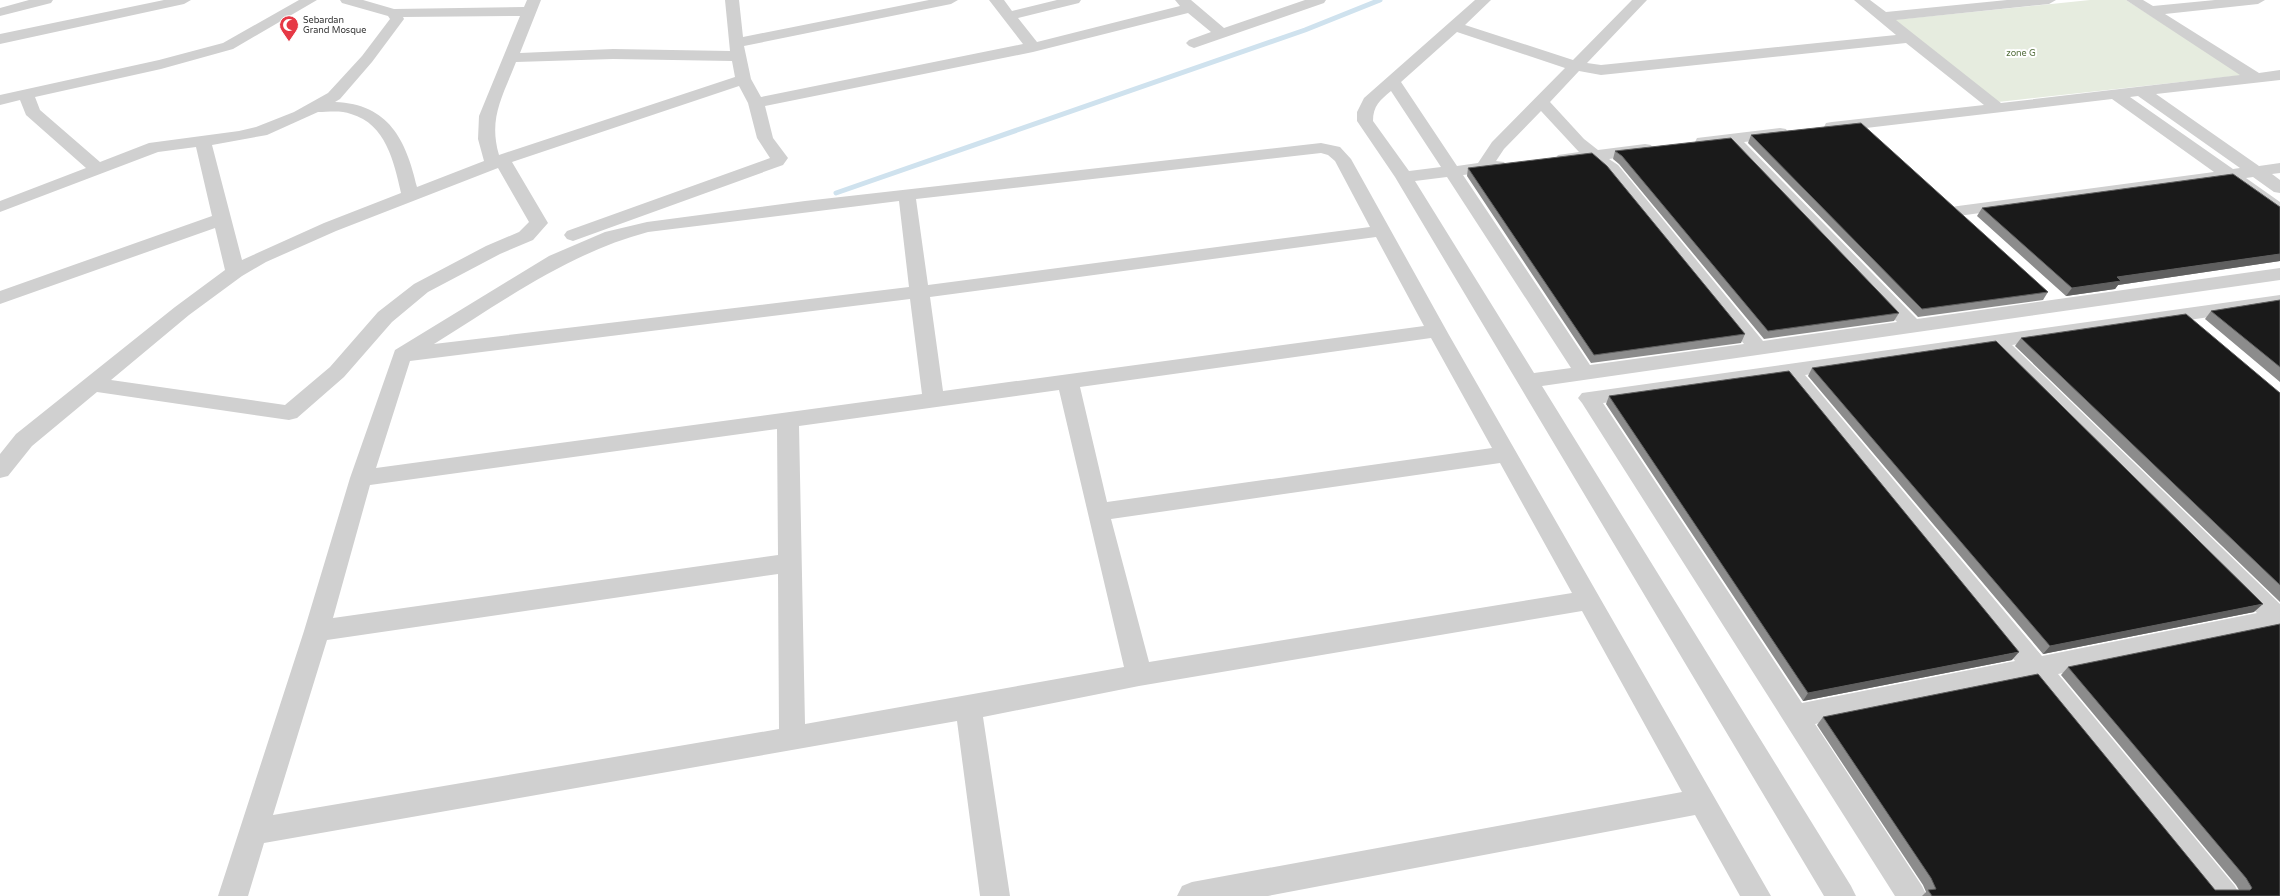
<svg xmlns="http://www.w3.org/2000/svg" width="2280" height="896" font-family="'Varela Round',sans-serif">
<rect width="100%" height="100%" fill="#fff"/>
<path fill="#e6ecdf" d="M2090,0H2126L2244,75L1998,102L1893,20Z"/>
<g fill="none" stroke-linecap="round" stroke-linejoin="round">
<path stroke="#cfe2ee" stroke-width="5" d="M836,193L1305,30L1380,0"/>
<path fill="#d0d0d0" fill-rule="evenodd" d="M29,0H53L51,3L0,16V8Z
M164,0H191L184,4L0,44V34Z
M299,0H317L233,49L161,69L35,97L40,110L100,162L149,143L239,131L256,127L294,112L328,93L362,56L390,19L388,16L342,3L340,0H363L394,9L524,7L527,0H541L520,53L613,49L730,51L725,0H739L743,37L929,0H958L951,4L744,46L751,79L761,97L1023,44L989,0H1004L1012,11L1057,0H1081L1079,3L1018,18L1037,42L1180,6L1175,0H1191L1224,28L1305,0H1326L1324,3L1194,48L1189,46L1186,43L1189,40L1211,32L1188,13L1033,52L765,106L773,138L788,158L783,165L573,241L567,239L564,235L567,231L770,158L757,138L748,103L739,86L512,162L548,223L533,240L500,254L428,292L392,322L344,377L297,418L289,420L97,392L32,446L8,476L0,478V454L16,434L175,307L225,270L215,228L0,304V291L212,216L196,147L158,152L0,212V201L86,168L26,115L20,100L0,105V95L159,60L223,43ZM520,16L479,116L478,139L484,161L417,187C406,140 389,104 335,102L340,99L372,62L404,19L403,17ZM613,59L732,61L735,77L499,155C488,118 503,96 516,62ZM318,112C328,112 341,110 351,114C386,124 394,162 401,193L324,223L242,260L212,145L267,135ZM498,168L529,222L519,232L486,246L414,284L378,312L330,367L285,405L111,380L189,315L242,276L266,262L336,231Z
M1475,0H1491L1465,25L1573,60L1632,0H1647L1587,63L1601,65L1896,35L1854,0H1870L1886,12L2007,0H2056L2049,4L1896,20L2001,103L2240,75L2126,0H2143L2153,6L2215,0H2265L2258,4L2165,14L2259,73L2280,70V80L2156,94L2259,166L2280,163V173L2272,174L2280,180V193L2274,192L2253,177L2246,178L2280,202V215L2274,214L2226,180L1958,216L1952,215L1949,211L1952,207L1958,206L2214,172L2112,99L1832,132L1826,131L1824,127L1826,123L1832,122L1984,105L1906,43L1601,75L1579,71L1550,102L1584,139L1598,150L1645,144L1651,145L1653,149L1651,153L1609,159L1618,165L1763,341L1897,322L1728,144L1703,147L1697,146L1695,142L1697,138L1780,128L1786,129L1788,133L1786,137L1744,142L1917,319L2280,268V280L1542,386L1851,886L1856,896H1824L1395,177L1357,121V112L1364,98ZM1457,32L1565,68L1492,142L1478,163L1457,166L1401,82ZM1391,91L1441,167L1409,171L1373,121C1373,106 1380,100 1391,91ZM2138,96L2240,168L2233,169L2130,97ZM1541,111L1579,152L1558,155L1555,159L1558,163L1564,164L1591,161L1606,173L1744,344L1590,365L1463,175L1504,170L1507,166L1504,162L1496,161L1504,149ZM1447,177L1571,368L1534,373L1415,181Z
M1321,143L1340,147L1351,159L1449,335L1771,896H1740L1695,815L1268,896H1177L1182,886L1192,882L1682,792L1582,611L1139,686L983,717L1010,896H980L957,721L264,843L248,896H218L304,631L350,478L395,350L549,256L605,232L647,222L805,201ZM1321,153L1328,155L1335,161L1370,227L928,285L916,199ZM899,201L909,287L434,344C503,301 569,253 648,232ZM1376,237L1424,326L943,391L930,297ZM910,299L922,394L376,468L410,361ZM1431,338L1492,448L1107,502L1080,387ZM1059,390L1124,667L805,724L799,426ZM777,429L778,555L333,618L370,485ZM1500,463L1572,593L1149,662L1111,519ZM778,574L779,729L273,815L327,640Z
M2280,295V307L2012,345L2280,604V630L2058,674L2235,886L2240,896H2206L2031,680L1815,724L1922,886L1927,896H1895L1582,403L1578,398L1582,393ZM1991,348L2257,613L2042,656L1805,375ZM1785,378L2015,661L1802,703L1603,403Z"/>
</g>
<path fill="#8c8c8c" d="M1751,135L2048,292L2043,300L1918,317L1748,143Z
M1615,151L1899,313L1894,321L1764,339L1619,164L1613,159Z
M1468,168L1745,334L1741,343L1591,363L1467,176Z
M2280,207V261L2118,285L2115,289L2066,296L1977,216L1982,208Z
M2280,300V382L2205,319L2211,311Z
M2021,338L2280,393V602L2015,346Z
M1812,368L2254,612L2043,654L1808,376Z
M1609,396L2012,660L1803,701L1606,404Z
M2068,667L2280,896H1922L1926,892L1923,885L1817,725L1823,717L2215,890H2239L2236,885L2061,675Z"/>
<path fill="#5f5f5f" d="M2280,254V261L2118,285L2115,289L2066,296L2072,288L2117,277Z
M2263,604L2254,612L2043,654L2050,646Z
M2019,652L2012,660L1803,701L1808,693Z"/>
<path fill="#1a1a1a" stroke="#5f5f5f" d="M1861,123L2048,292L1922,309L1751,135Z
M1731,138L1899,313L1768,331L1622,156L1615,151Z
M1592,153L1607,166L1745,334L1594,355L1468,168Z
M2233,174L2280,207V254L2117,277L2121,281L2072,288L1982,208Z
M2280,300V367L2211,311Z
M2186,314L2280,393V585L2021,338Z
M1996,341L2263,604L2050,646L1812,368Z
M1789,371L2019,652L1808,693L1609,396Z
M2280,624V896H1932L1928,890L1936,889L1931,878L1823,717L2038,674L2215,890H2250L2252,888L2246,878L2068,667Z"/>
<defs>
<symbol id="mosque-pin" viewBox="-11 -11 22 30"><path d="M0 17L-7.5 6A9.5 9.5 0 1 1 7.5 6Z" fill="#e63946" stroke="#fff"/><path d="M3.5-4.9A6 6 0 1 0 3.5 4.9A5 5 0 1 1 3.5-4.9Z" fill="#fff"/></symbol>
</defs>
<g fill-rule="evenodd">
<use href="#mosque-pin" x="278" y="14" width="22" height="30"/>
</g>
<g text-anchor="middle" stroke-width="4" stroke-linejoin="round" paint-order="stroke">
<g font-size="9" fill="#333" stroke="#fff" text-anchor="start">
<text x="303" y="23">Sebardan<tspan x="303" dy="10">Grand Mosque</tspan></text>
</g>
<g font-size="9" fill="#56703f" stroke="#fff">
<text x="2021" y="56">zone G</text>
</g>
</g>
</svg>
